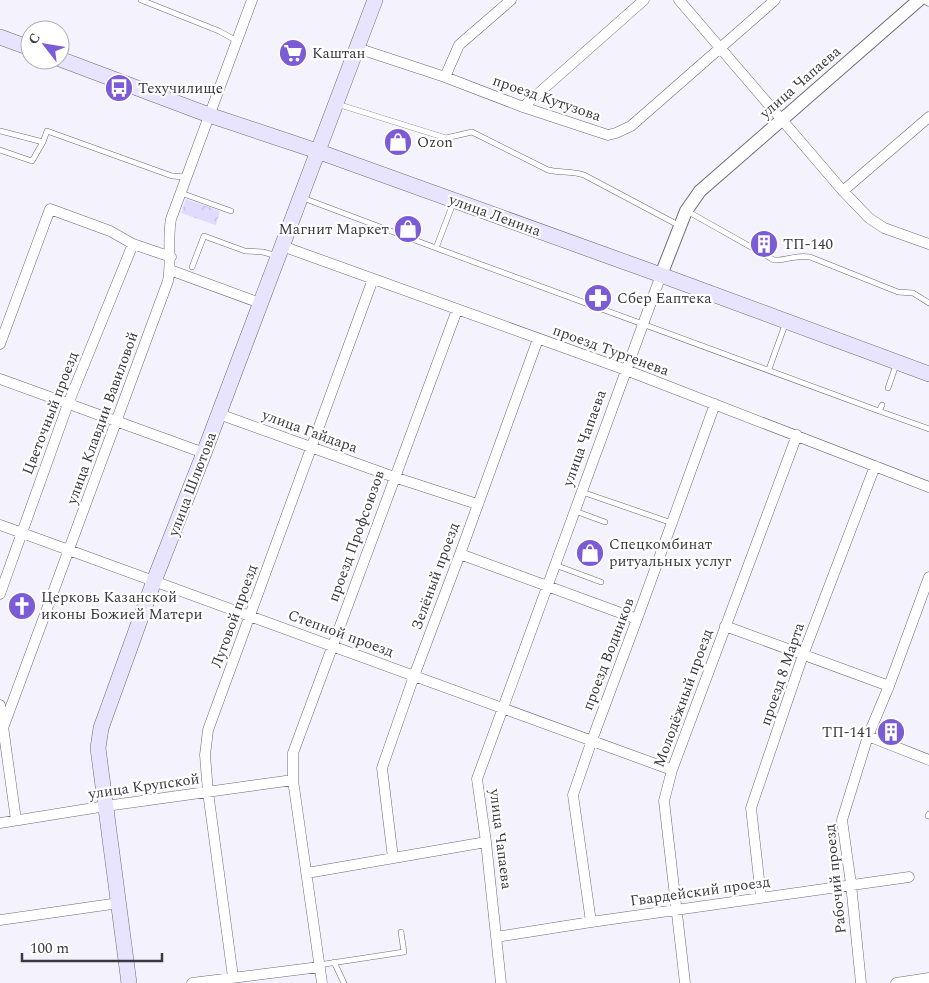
<svg xmlns="http://www.w3.org/2000/svg" width="929" height="983" font-family="Spectral,serif">
<defs>
<pattern id="park-crowns" width="20" height="18" patternUnits="userSpaceOnUse" patternTransform="scale(1.25)"><rect width="20" height="18" fill="#e0dbff"/><path d="M2 6a3 3 0 1 1 6 0M12 15a3 3 0 1 1 6 0" fill="none" stroke="#c1bddc"/></pattern>
</defs>
<rect width="100%" height="100%" fill="#f4f3fd"/>
<path fill="url(#park-crowns)" d="M186,199L220,211L216,225L181,213Z"/>
<g fill="none" stroke-linecap="round" stroke-linejoin="round">
<defs>
<path id="service" d="M141,0L219,31L237,41
M337,104L446,138L472,132L548,170C560,173 572,171 584,175L680,226
M0,131L43,142L47,131L172,176L186,177
M0,150L32,161L43,142
M181,193L231,211
M303,198L436,248
M454,201L436,248L879,411L882,405
M687,211L774,260C787,261 796,254 810,257L898,292L913,293L929,303
M192,267L204,236L245,251L263,252L277,256
M769,369L786,322
M888,388L896,365
M879,411L929,429
M582,492L672,523
M575,511L605,522
M555,565L601,582
M928,816L929,814
M334,962L344,983
M319,967L325,964L404,952L401,932"/>
<path id="minor" d="M679,0L843,191L869,218L884,228L929,244
M928,0L929,1
M357,48L445,77L523,107L608,135L616,133L631,126L775,0
M445,77L459,45L511,0
M523,107L644,0
M843,191L929,117
M282,246L626,370L929,487
M170,270L260,303
M0,344L50,209L110,231L133,244L171,257
M0,379L204,453
M219,414L394,477L477,504
M0,525L672,770
M460,554L637,619
M0,594L68,404L133,244
M725,626L889,686
M0,705L16,820
M3,728L168,281C172,259 167,240 171,219L252,0
M868,736L929,760
M0,823L106,806L293,780
M393,858L382,768L414,676L460,554L538,339
M307,873L486,842
M761,897L751,808L803,655L875,466
M0,920L119,903
M591,922L573,795L592,740L637,619L715,404
M496,937L591,922L909,877
M233,977L208,792L205,755L208,730L373,279
M192,983L319,967
M322,983L293,780V753L457,310
M501,983L486,842L477,779L661,275
M685,983L664,801L672,770L797,435
M861,983L851,884L842,820L868,736L889,686L929,577
M896,983L929,978"/>
<path id="tertiary" d="M661,275L686,211L700,191L919,0"/>
<path id="secondary" d="M0,37L30,48
M60,59L209,115L317,151L661,275L929,374
M129,983L98,748L101,728L154,581L204,453L375,0"/>
</defs>
<use href="#service" stroke="#6c6b78" stroke-width="6"/>
<use href="#minor" stroke="#6c6b78" stroke-width="11"/>
<use href="#tertiary" stroke="#6c6b78" stroke-width="14"/>
<use href="#secondary" stroke="#6c6b78" stroke-width="16"/>
<use href="#service" stroke="#fff" stroke-width="5"/>
<use href="#minor" stroke="#fff" stroke-width="10"/>
<use href="#tertiary" stroke="#fff" stroke-width="12"/>
<use href="#secondary" stroke="#e8e4fe" stroke-width="15"/>
</g>
<defs>
<symbol id="supermarket-disc" viewBox="-11 -11 22 22"><circle r="9.5" fill="#7c5cd6" stroke="#fff"/><path d="M-6-5.5h2.5l.6 2H6L4.5 2H-2.5L-4.4-4H-6ZM-1.5 3.2a1.3 1.3 0 1 0 .1 0ZM3 3.2a1.3 1.3 0 1 0 .1 0Z" fill="#fff"/></symbol>
<symbol id="bus-disc" viewBox="-11 -11 22 22"><circle r="9.5" fill="#7c5cd6" stroke="#fff"/><path d="M-5-6H5V4H4V6H2V4H-2V6H-4V4H-5ZM-3.5-4V0h7V-4ZM-3.5 1.2v1.5H-2V1.2ZM2 1.2v1.5H3.5V1.2Z" fill="#fff"/></symbol>
<symbol id="shop-disc" viewBox="-11 -11 22 22"><circle r="9.5" fill="#7c5cd6" stroke="#fff"/><path d="M-5-2.5h2.3a2.7 3.5 0 0 1 5.4 0H5L5.5 6h-11ZM-1.5-2.5h3a1.5 2.3 0 0 0-3 0Z" fill="#fff"/></symbol>
<symbol id="building-disc" viewBox="-11 -11 22 22"><circle r="9.5" fill="#7c5cd6" stroke="#fff"/><path d="M-4-6H4V6H1V3H-1V6H-4ZM-2.5-4.3h1.7v1.8h-1.7ZM.8-4.3h1.7v1.8H.8ZM-2.5-1h1.7V.8h-1.7ZM.8-1h1.7V.8H.8Z" fill="#fff"/></symbol>
<symbol id="pharmacy-disc" viewBox="-11 -11 22 22"><circle r="9.5" fill="#7c5cd6" stroke="#fff"/><path d="M-2-6h4v4h4v4h-4v4h-4v-4h-4v-4h4Z" fill="#fff"/></symbol>
<symbol id="church-disc" viewBox="-11 -11 22 22"><circle r="9.5" fill="#7c5cd6" stroke="#fff"/><path d="M-1.2-6h2.4v3.5h3.3v2.4h-3.3V6h-2.4V-.1h-3.3v-2.4h3.3Z" fill="#fff"/></symbol>
</defs>
<g fill-rule="evenodd">
<use href="#supermarket-disc" x="277" y="37" width="32" height="32"/>
<use href="#bus-disc" x="103" y="72" width="32" height="32"/>
<use href="#shop-disc" x="382" y="126" width="32" height="32"/>
<use href="#shop-disc" x="392" y="213" width="32" height="32"/>
<use href="#building-disc" x="748" y="228" width="32" height="32"/>
<use href="#pharmacy-disc" x="582" y="282" width="32" height="32"/>
<use href="#shop-disc" x="574" y="537" width="32" height="32"/>
<use href="#church-disc" x="6" y="590" width="32" height="32"/>
<use href="#building-disc" x="875" y="716" width="32" height="32"/>
</g>
<g text-anchor="middle" stroke-width="4.5" stroke-linejoin="round" paint-order="stroke">
<g font-size="15" fill="#3a3940" stroke="#fff" text-anchor="start">
<text x="312" y="58">Каштан</text>
<text x="138" y="93">Техучилище</text>
<text x="417" y="147">Ozon</text>
<text x="389" y="234" text-anchor="end">Магнит Маркет</text>
<text x="783" y="249">ТП-140</text>
<text x="617" y="303">Сбер Еаптека</text>
<text x="609" y="549">Спецкомбинат<tspan x="609" dy="17">ритуальных услуг</tspan></text>
<text x="41" y="602">Церковь Казанской<tspan x="41" dy="17">иконы Божией Матери</tspan></text>
<text x="872" y="737" text-anchor="end">ТП-141</text>
</g>
<g font-size="15" fill="#3a3940" stroke="#fff">
<text transform="translate(800 82) rotate(-41)" y="5">улица Чапаева</text>
<text transform="translate(547 98) rotate(19)" y="5">проезд Кутузова</text>
<text transform="translate(495 215) rotate(20)" y="5">улица Ленина</text>
<text transform="translate(611 350) rotate(20)" y="5">проезд Тургенева</text>
<text transform="translate(50 413) rotate(-69)" y="5">Цветочный проезд</text>
<text transform="translate(102 418) rotate(-70)" y="5">улица Клавдии Вавиловой</text>
<text transform="translate(310 431) rotate(20)" y="5">улица Гайдара</text>
<text transform="translate(584 438) rotate(-70)" y="5">улица Чапаева</text>
<text transform="translate(192 484) rotate(-69)" y="5">улица Шлютова</text>
<text transform="translate(356 536) rotate(-70)" y="5">проезд Профсоюзов</text>
<text transform="translate(435 576) rotate(-70)" y="5">Зелёный проезд</text>
<text transform="translate(234 616) rotate(-70)" y="5">Луговой проезд</text>
<text transform="translate(341 633) rotate(20)" y="5">Степной проезд</text>
<text transform="translate(608 654) rotate(-69)" y="5">проезд Водников</text>
<text transform="translate(782 674) rotate(-71)" y="5">проезд 8 Марта</text>
<text transform="translate(683 698) rotate(-70)" y="5">Молодёжный проезд</text>
<text transform="translate(144 786) rotate(-8)" y="5">улица Крупской</text>
<text transform="translate(501 839) rotate(83)" y="5">улица Чапаева</text>
<text transform="translate(835 879) rotate(-96)" y="5">Рабочий проезд</text>
<text transform="translate(700 891) rotate(-8)" y="5">Гвардейский проезд</text>
</g>
</g>
<g transform="translate(45 45) rotate(301)"><circle r="24" fill="#ffffff" stroke="#b0b0b3"/>
<path d="M0-4L9 19L0 12L-9 19Z" fill="#7c5cd6"/>
<text y="-8" font-size="14" font-weight="bold" text-anchor="middle" fill="#3a3940">С</text>
</g>
<path d="M22 953v8h140v-8" fill="none" stroke="#3a3940" stroke-width="2.5"/>
<text x="30" y="953" font-size="15" fill="#3a3940" stroke="#ffffff" stroke-width="4" paint-order="stroke">100 m</text>
</svg>
